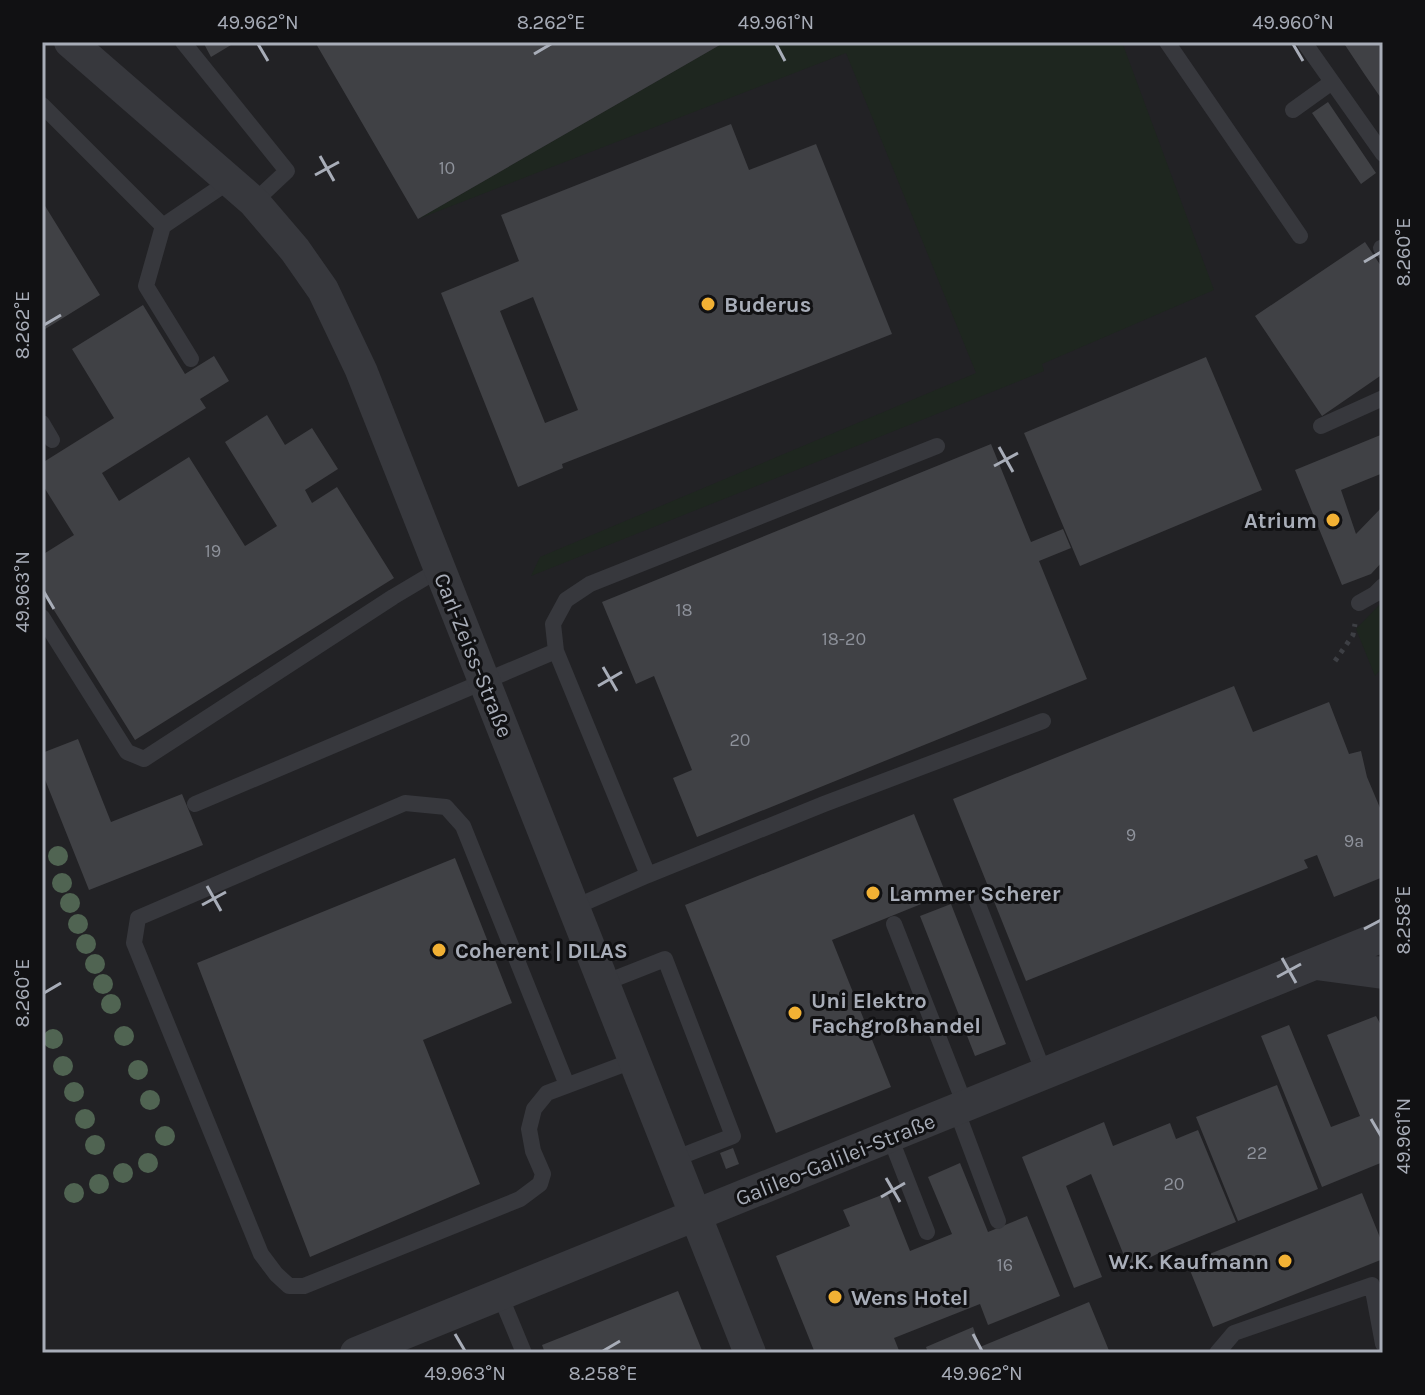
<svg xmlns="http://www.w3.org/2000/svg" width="1425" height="1395" font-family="Karla,sans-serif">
<rect width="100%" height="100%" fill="#161618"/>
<path fill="#222225" d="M42,42H1383V1353H42Z"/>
<path fill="#1e261f" d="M725,42H1122L1214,290L1042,364L1044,371L531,576L540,557L976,373L846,53L418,219Z
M1383,601V667L1375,676L1356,629Z"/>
<path fill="#404145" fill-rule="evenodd" d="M203,42H236L211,57Z
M315,42H725L418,219Z
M1343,42H1383V101L1365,75Z
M1328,102L1376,173L1361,184L1312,113Z
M731,124L749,170L816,144L892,334L562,464L563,468L518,487L441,293L519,261L501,215ZM533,297L578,410L545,423L500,311Z
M42,201L100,295L42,331Z
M1365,242L1383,269V374L1322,416L1255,316Z
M143,305L185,374L214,356L229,381L200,399L206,408L102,473L119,501L189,457L245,546L277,526L225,442L267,415L285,445L312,428L338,469L305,490L312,503L337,487L394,578L135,740L42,591V555L74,535L42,484V463L114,418L72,349Z
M1206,357L1262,490L1080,566L1024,433Z
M1383,434V473L1341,490L1356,534L1383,506V561L1371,574L1342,585L1295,470Z
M991,444L1031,542L1063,529L1071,548L1039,561L1087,679L697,837L673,778L692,770L654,676L636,684L602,602Z
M1234,686L1253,732L1329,702L1349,754L1361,751L1367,777L1383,815V877L1334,897L1317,855L1304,860L1308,868L1026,981L953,799Z
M78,739L111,822L182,794L203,845L89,890L42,772V753Z
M914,814L946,894L832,940L891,1087L776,1133L685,905Z
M455,858L512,1003L423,1040L480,1184L310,1257L197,963Z
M951,904L1006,1044L975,1056L920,916Z
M1376,1016L1383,1029V1162L1322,1187L1261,1036L1289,1025L1331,1127L1360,1116L1327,1035Z
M1277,1085L1318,1189L1238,1221L1196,1117Z
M1104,1122L1113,1146L1170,1123L1176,1139L1198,1130L1236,1222L1157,1254L1129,1268L1091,1174L1066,1186L1102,1277L1074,1288L1022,1157Z
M733,1148L739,1164L726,1169L720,1153Z
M960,1163L988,1232L1027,1216L1060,1296L988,1325L980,1304L894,1338L900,1353H815L776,1256L850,1226L843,1210L887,1193L910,1251L952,1234L928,1177Z
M1362,1193L1383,1245V1259L1213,1327L1187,1263Z
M678,1291L703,1353H545L542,1345Z
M1089,1302L1110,1353H928L926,1347L973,1327L980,1347Z"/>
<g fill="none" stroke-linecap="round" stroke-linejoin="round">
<path stroke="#3d3f44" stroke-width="5" stroke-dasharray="4 6" stroke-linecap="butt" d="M1335,661L1353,635L1355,624"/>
<path stroke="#37383d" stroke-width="16" d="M183,42L287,171L254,202
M1167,42L1300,236
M1304,42L1383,154
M42,105L163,226
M1293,110L1332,82
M1381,248L1383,251
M191,359L146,286L163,226L231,180
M42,423L52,440
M1321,426L1383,398
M1359,603L1375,594L1383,586
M42,617L127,752L144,759L393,597L440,569
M556,651L648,875L575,907
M195,804L556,651L553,624L566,600L590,584L937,446
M648,875L824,804L1043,721
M977,902L1044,1073
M894,924L965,1105
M604,983L665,959L733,1136L674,1159
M567,1085L463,826L446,807L405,803L138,918L134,943L261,1254L276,1274L289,1286H304L520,1199L540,1184L543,1174L533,1151L529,1129L534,1109L547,1093L635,1060
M956,1109L998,1221
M890,1137L927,1232
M500,1295L524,1353
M1217,1353L1234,1333L1372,1285L1383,1344"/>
<path stroke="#37383d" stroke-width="32" d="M70,42L254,202L295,250L323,290L361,370L750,1353
M1316,964L1383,973
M356,1353L1383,936"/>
</g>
<g fill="#506452">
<circle cx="58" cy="856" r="10"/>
<circle cx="62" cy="883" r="10"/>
<circle cx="70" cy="903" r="10"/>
<circle cx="78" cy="924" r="10"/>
<circle cx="86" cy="944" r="10"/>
<circle cx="95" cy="964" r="10"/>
<circle cx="103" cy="984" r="10"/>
<circle cx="111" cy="1004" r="10"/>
<circle cx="124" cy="1036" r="10"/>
<circle cx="53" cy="1039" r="10"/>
<circle cx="63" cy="1066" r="10"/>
<circle cx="138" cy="1070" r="10"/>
<circle cx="74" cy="1092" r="10"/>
<circle cx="150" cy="1100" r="10"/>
<circle cx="85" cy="1119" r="10"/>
<circle cx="165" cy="1136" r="10"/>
<circle cx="95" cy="1145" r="10"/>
<circle cx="148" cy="1163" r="10"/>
<circle cx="123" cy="1173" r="10"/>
<circle cx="99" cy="1184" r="10"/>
<circle cx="74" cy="1193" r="10"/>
</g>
<path fill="none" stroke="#a8adb8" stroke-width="3" d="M258,44L268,61M776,44L785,61M1293,44L1303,61M534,54L551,44M320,156L334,181M315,175L339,162M1364,262L1381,252M44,325L61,315M999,447L1013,472M994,466L1018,453M44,592L54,609M603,667L617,691M598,686L622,672M207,886L221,911M202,905L226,892M1364,929L1381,920M1282,958L1296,983M1277,977L1301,964M44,993L61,983M1371,1119L1381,1136M886,1178L900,1202M881,1197L905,1183M455,1334L465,1351M973,1334L982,1351M603,1351L620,1341"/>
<g fill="#f2b134" stroke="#111113" stroke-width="3">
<circle cx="708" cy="304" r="8"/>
<circle cx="1333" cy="520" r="8"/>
<circle cx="873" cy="893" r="8"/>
<circle cx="439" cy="950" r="8"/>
<circle cx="795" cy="1013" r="8"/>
<circle cx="1285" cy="1261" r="8"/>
<circle cx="835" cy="1297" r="8"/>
</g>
<g text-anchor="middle" stroke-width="6" stroke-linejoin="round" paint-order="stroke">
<g font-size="18" fill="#8e929b">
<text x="447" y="174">10</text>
<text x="213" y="557">19</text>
<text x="684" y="616">18</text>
<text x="844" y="645">18-20</text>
<text x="740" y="746">20</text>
<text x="1131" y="841">9</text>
<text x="1354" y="847">9a</text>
<text x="1257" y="1159">22</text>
<text x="1174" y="1190">20</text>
<text x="1005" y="1271">16</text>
</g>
<g font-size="22" font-weight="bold" fill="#a8adb8" stroke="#111113" text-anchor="start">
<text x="724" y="312">Buderus</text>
<text x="1317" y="528" text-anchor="end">Atrium</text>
<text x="889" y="901">Lammer Scherer</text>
<text x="455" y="958">Coherent | DILAS</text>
<text x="811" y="1008">Uni Elektro<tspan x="811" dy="25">Fachgroßhandel</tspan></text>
<text x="1269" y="1269" text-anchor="end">W.K. Kaufmann</text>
<text x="851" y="1305">Wens Hotel</text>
</g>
<g font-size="22" fill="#a8adb8" stroke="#111113">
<text transform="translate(474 655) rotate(68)" y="8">Carl-Zeiss-Straße</text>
<text transform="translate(835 1159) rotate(-22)" y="8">Galileo-Galilei-Straße</text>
</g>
</g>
<rect width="1425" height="1395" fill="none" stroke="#111113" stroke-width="88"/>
<rect x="44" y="44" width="1337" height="1307" fill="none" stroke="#a8adb8" stroke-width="3"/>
<g font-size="20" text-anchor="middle" fill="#a8adb8">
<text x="258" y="29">49.962°N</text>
<text x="551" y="29">8.262°E</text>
<text x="776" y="29">49.961°N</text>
<text x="1293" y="29">49.960°N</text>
<text transform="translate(1403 252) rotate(-90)" y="7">8.260°E</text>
<text transform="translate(22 325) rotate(-90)" y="7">8.262°E</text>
<text transform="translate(22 592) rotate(-90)" y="7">49.963°N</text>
<text transform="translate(1403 920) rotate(-90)" y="7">8.258°E</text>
<text transform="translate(22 993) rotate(-90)" y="7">8.260°E</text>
<text transform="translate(1403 1136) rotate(-90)" y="7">49.961°N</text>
<text x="465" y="1380">49.963°N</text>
<text x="603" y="1380">8.258°E</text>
<text x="982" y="1380">49.962°N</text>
</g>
</svg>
